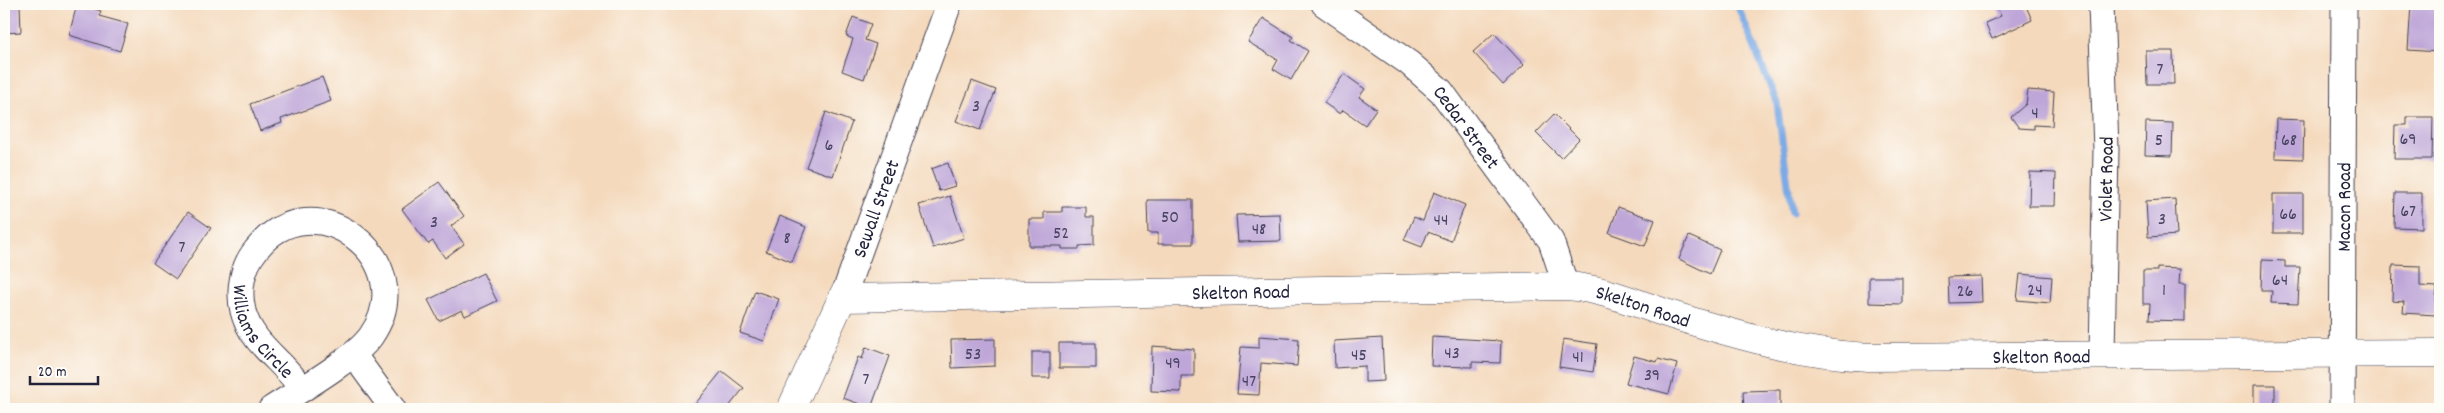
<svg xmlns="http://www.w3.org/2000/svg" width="2444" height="413" font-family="Dekko,sans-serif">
<rect width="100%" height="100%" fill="#fdfcf7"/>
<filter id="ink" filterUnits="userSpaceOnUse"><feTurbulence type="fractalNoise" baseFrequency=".02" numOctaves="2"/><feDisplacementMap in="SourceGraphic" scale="10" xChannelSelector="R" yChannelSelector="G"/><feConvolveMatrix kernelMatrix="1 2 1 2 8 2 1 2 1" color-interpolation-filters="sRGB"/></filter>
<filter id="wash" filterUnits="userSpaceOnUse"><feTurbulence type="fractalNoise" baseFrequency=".0096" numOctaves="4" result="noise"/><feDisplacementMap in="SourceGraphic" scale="20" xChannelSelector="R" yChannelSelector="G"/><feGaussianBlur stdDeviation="1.12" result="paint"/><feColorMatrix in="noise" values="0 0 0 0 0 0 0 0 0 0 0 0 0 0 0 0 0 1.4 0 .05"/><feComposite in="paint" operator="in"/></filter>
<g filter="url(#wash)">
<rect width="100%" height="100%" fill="#f4d9bc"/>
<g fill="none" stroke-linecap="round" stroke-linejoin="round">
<path stroke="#7baae5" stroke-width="7" d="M1737,4L1777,103L1792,213"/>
</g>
<g id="blocks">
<path fill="#bea6d8" d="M4,4H20L21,32L4,33Z
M77,4L101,11L99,16L128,24L120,51L69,35Z
M1995,4H2025L2032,20L1992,39L1985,23L2001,16Z
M2411,4L2440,6L2438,52L2408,50Z
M853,17L871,24L865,40L876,44L864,79L842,71L853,39L846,36Z
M1263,18L1293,37L1291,40L1308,51L1291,80L1273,69L1278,60L1248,42Z
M1494,33L1524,65L1503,85L1473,52Z
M2146,51H2173L2174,84H2147Z
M1344,74L1365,89L1359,97L1376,109L1365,125L1343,110L1340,114L1324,103Z
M322,77L331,101L281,119L282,123L260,131L250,104Z
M972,81L996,90L980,130L956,121Z
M2028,90L2054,92L2052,126L2034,125V129L2019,128L2011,117L2026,104Z
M826,112L852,122L833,176L806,167Z
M1554,114L1579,139L1561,158L1536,133Z
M2407,117H2433L2432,159H2394L2395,125H2407Z
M2276,119L2304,120L2303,159L2275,158Z
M2146,122L2173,123L2172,156L2145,155Z
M948,163L955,186L939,191L931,169Z
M2030,172L2056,173L2055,206H2029Z
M439,182L464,216L451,226L464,244L445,258L433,241L428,244L402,209Z
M1434,192L1465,205L1451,241L1428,232L1422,247L1404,240L1414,217L1423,221Z
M2395,193H2422V228L2394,227Z
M2273,194H2303V233H2273Z
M950,196L964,238L933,248L919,205Z
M2175,199L2177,235L2148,237L2146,201Z
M1147,200H1193V244H1158V233H1148Z
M1062,207H1086V217H1094V245L1079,246V249H1062V246H1029V219H1044V212H1062Z
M1618,207L1655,220L1645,246L1609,233Z
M188,212L211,228L176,279L153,263Z
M1280,214L1281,241L1238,242L1236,215Z
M780,216L806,227L792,262L766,251Z
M1689,236L1720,250L1710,274L1679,259Z
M2262,260L2285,261V267H2300L2298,304L2271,303L2272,291H2261Z
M2393,265L2420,266V286L2437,287L2435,315L2403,313L2404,302L2392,301Z
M2157,268L2180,269L2179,284H2185V321L2149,320L2150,304H2143V271H2157Z
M483,273L497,301L465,316L462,310L439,321L428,300Z
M2020,274L2052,277L2050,303L2017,300Z
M1981,276L1982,302L1949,303L1948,277Z
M1869,277H1902V304L1869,303Z
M755,291L779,299L764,341L740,333Z
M1259,336L1299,339L1297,366L1261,363L1259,395L1237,394L1241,347L1259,348Z
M1432,337L1501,341L1500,363L1472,362V367L1431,366Z
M1382,338L1384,381L1365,382V366L1335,368L1334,341Z
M995,339V366L952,368L951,340Z
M1563,339L1597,344L1593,372L1559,367Z
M1059,343H1096V368H1059Z
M1152,346L1194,349V376H1181V392L1151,391Z
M866,347L890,356L871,408L843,398L858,357L862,359Z
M1032,352H1050V378H1032Z
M1634,356L1657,362L1658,359L1677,364L1669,394L1626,383Z
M722,371L744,388L727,409H691Z
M2254,385H2275V409H2254Z
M1780,390V409H1744L1743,391Z"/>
</g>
</g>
<g filter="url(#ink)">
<use href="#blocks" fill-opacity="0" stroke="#423d4e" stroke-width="1"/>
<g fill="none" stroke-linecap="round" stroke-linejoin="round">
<defs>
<g id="street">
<path id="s1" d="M1324,4L1409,63L1441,91L1551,241L1566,286"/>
<path d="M2101,4L2106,150L2102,354"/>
<path id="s2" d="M844,294L949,4"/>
<path d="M353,354L393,409"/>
<path id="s3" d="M271,409C297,392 355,359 371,336C424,260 312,176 256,250C242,267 238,290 243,311C251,344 284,361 302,389"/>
<path id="s4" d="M2342,409L2344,4"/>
</g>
<g id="secondary">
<path id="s5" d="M842,298L1566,286C1603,288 1637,304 1672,315C1736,335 1801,354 1868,357L2440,353"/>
<path d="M791,409L844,294"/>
</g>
</defs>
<use href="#street" stroke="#423d4e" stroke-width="27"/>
<use href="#secondary" stroke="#423d4e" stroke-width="29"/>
<use href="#street" stroke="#fff" stroke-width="25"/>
<use href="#secondary" stroke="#fff" stroke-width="28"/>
</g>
</g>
<g text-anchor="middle" stroke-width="4.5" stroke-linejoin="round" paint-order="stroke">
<g font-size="18" fill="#494362">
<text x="2160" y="74">7</text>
<text x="976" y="111">3</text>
<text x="2035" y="118">4</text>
<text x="2408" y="144">69</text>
<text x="2159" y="145">5</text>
<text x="2289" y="145">68</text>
<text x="829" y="150">6</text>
<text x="2408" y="216">67</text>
<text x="2288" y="219">66</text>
<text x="1170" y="222">50</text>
<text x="2162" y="224">3</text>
<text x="1441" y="225">44</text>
<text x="434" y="227">3</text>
<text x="1259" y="234">48</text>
<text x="1061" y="238">52</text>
<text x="787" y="243">8</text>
<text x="182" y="252">7</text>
<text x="2280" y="285">64</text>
<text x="2035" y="295">24</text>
<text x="2164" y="295">1</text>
<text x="1965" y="296">26</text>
<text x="1452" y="358">43</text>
<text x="973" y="359">53</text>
<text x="1359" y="360">45</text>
<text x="1578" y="362">41</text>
<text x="1173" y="368">49</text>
<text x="1652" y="380">39</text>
<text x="866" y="384">7</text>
<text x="1249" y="386">47</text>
</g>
<g font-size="20" fill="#22223b" stroke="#fdfcf7">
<text dy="7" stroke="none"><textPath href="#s1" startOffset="190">Cedar Street</textPath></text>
<text transform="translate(2105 179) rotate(-89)" y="7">Violet Road</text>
<text dy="7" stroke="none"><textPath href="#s4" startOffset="202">Macon Road</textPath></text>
<text dy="7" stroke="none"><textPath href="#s2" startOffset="91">Sewall Street</textPath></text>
<text dy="7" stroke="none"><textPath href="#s5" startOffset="399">Skelton Road</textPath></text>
<text dy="7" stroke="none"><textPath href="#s5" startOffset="804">Skelton Road</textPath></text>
<text dy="7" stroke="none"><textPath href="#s3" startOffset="439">Williams Circle</textPath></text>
<text dy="7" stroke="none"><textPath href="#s5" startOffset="1209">Skelton Road</textPath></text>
</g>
</g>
<rect width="2444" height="413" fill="none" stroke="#fdfcf7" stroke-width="20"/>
<path d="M30 376v8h68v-8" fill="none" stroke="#22223b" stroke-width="2.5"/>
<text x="38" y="376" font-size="15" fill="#22223b" stroke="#fdfcf7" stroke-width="4" paint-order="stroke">20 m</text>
</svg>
